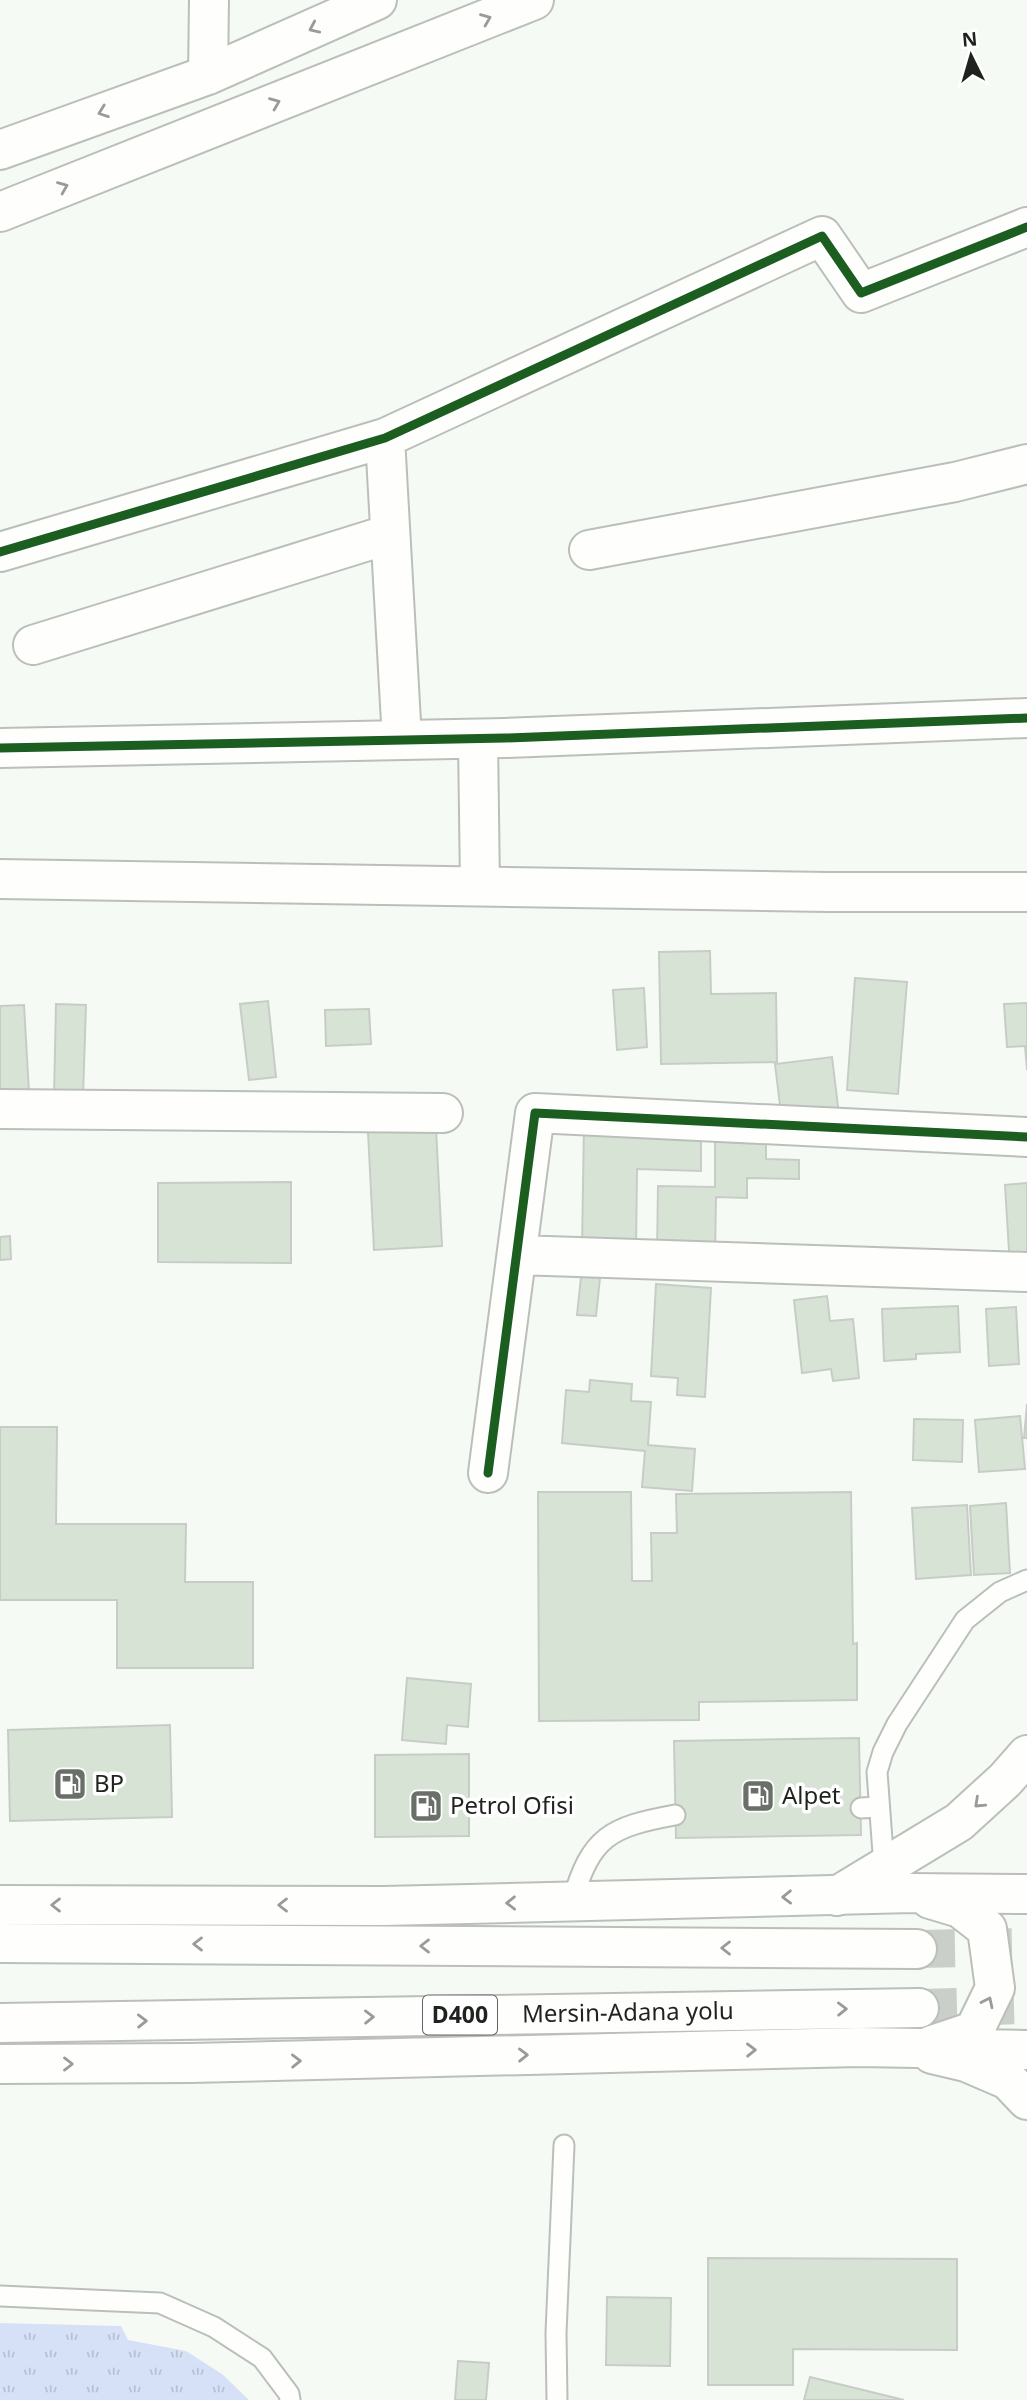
<svg xmlns="http://www.w3.org/2000/svg" width="1027" height="2400" font-family="'Noto Sans',sans-serif">
<defs>
<pattern id="grass-tufts" width="24" height="20" patternUnits="userSpaceOnUse" patternTransform="scale(1.75)"><rect width="24" height="20" fill="#d6e0f6"/><path d="M3 7l-1-3M5 7V3M7 7l1-3M15 17l-1-3M17 17v-4M19 17l1-3" fill="none" stroke="#b7c0d2"/></pattern>
</defs>
<rect width="100%" height="100%" fill="#f5fbf4"/>
<path fill="url(#grass-tufts)" d="M0,2323L121,2326L128,2340L186,2351L222,2374L249,2400H0Z"/>
<path fill="#d7e4d5" stroke="#c8ccc7" stroke-width="2" d="M710,951L711,994L776,993L777,1062L661,1064L659,952Z
M855,978L907,982L898,1094L847,1090Z
M644,988L647,1047L617,1050L613,990Z
M268,1001L276,1077L249,1080L240,1004Z
M1027,1003V1070L1025,1046L1007,1047L1004,1004Z
M56,1004L86,1005L83,1096H54Z
M24,1005L29,1092L0,1094V1006Z
M369,1009L371,1044L326,1046L325,1010Z
M832,1057L839,1115L782,1122L775,1064Z
M584,1125L701,1127V1171L637,1169L636,1249L582,1248Z
M436,1128L442,1246L374,1250L368,1132Z
M715,1138L766,1139V1159L799,1160V1179L747,1178V1198L716,1197L715,1256L657,1255L658,1186L715,1187Z
M291,1182V1263L158,1262V1183Z
M1027,1183V1266L1010,1267L1005,1185Z
M10,1236L11,1259L0,1260V1237Z
M581,1277L600,1278L596,1316L577,1315Z
M656,1284L711,1288L705,1397L677,1395L678,1378L651,1376Z
M827,1296L830,1321L853,1319L859,1378L833,1381L831,1369L802,1373L794,1300Z
M958,1306L960,1352L916,1354V1359L884,1361L882,1309Z
M1016,1307L1019,1364L989,1366L986,1309Z
M590,1380L632,1384L631,1401L651,1402L648,1445L695,1449L692,1491L642,1487L645,1451L562,1443L566,1390L589,1392Z
M1027,1404V1438H1024Z
M1020,1416L1025,1469L979,1472L975,1420Z
M914,1419L963,1420L962,1462L913,1460Z
M0,1427H57L56,1524H186L185,1582H253V1668H117V1600H0Z
M538,1492H631L632,1581H652L651,1533H677L676,1494L851,1492L853,1644L857,1643V1700L699,1702V1720L539,1721Z
M1006,1503L1010,1573L974,1575L970,1506Z
M967,1505L971,1575L916,1579L912,1508Z
M407,1678L471,1684L468,1727L447,1725L446,1744L402,1740Z
M170,1725L172,1817L10,1821L8,1730Z
M859,1738L861,1835L676,1838L674,1741Z
M469,1754V1836L375,1837V1755Z
M708,2258L957,2259V2350L793,2349V2385H708Z
M607,2297L671,2298L670,2366L606,2365Z
M458,2361L489,2363L486,2400H455Z
M810,2377L904,2400H804Z"/>
<g fill="none" stroke-linecap="round" stroke-linejoin="round">
<path stroke="#cad0c9" stroke-width="38" stroke-dasharray="38 19" stroke-linecap="butt" d="M917,1949L1027,1947
M919,2008L1027,2005"/>
<defs>
<path id="lane" d="M861,1808L878,1807
M884,1867L877,1772L883,1752L897,1724L965,1620L1000,1592L1027,1580
M572,1902C591,1836 610,1827 675,1815
M0,2296L160,2303L214,2327L262,2358L289,2394L290,2400
M557,2400L556,2333L564,2145"/>
<path id="street" d="M385,438L402,740
M589,550L955,482L1027,464
M0,552L385,438L822,236L861,293L1027,227
M33,645L390,534
M478,739L480,886
M0,748L505,738L1027,718
M0,1109L443,1113
M517,1255L1027,1272
M488,1473L535,1113L1027,1137"/>
<path id="secondary" d="M208,75L209,0
M0,150L208,75L377,0
M0,212L534,0
M0,879L828,892H1027
M932,2054L966,2062L1008,2080L1027,2100"/>
<path id="primary" d="M837,1896L959,1822L1005,1780L1027,1755"/>
<g id="highway">
<path d="M930,1899L960,1908L987,1929L995,1988L974,2031L932,2045"/>
<path d="M0,1905L384,1906L912,1893L1027,1894"/>
<path d="M0,1943L917,1949"/>
<path id="s1" d="M0,2023L919,2008"/>
<path d="M0,2064L191,2063L860,2047L1027,2050"/>
</g>
</defs>
<use href="#lane" stroke="#bbbfba" stroke-width="23"/>
<use href="#street" stroke="#bbbfba" stroke-width="42"/>
<use href="#secondary" stroke="#bbbfba" stroke-width="42"/>
<use href="#primary" stroke="#bbbfba" stroke-width="42"/>
<use href="#highway" stroke="#bbbfba" stroke-width="42"/>
<use href="#lane" stroke="#fefefd" stroke-width="19"/>
<use href="#street" stroke="#fefefd" stroke-width="38"/>
<use href="#secondary" stroke="#fefefd" stroke-width="38"/>
<use href="#primary" stroke="#fefefd" stroke-width="38"/>
<use href="#highway" stroke="#fefefd" stroke-width="38"/>
<defs>
<path id="cycleway" d="M0,552L385,438L822,236L861,293L1027,227
M0,748L505,738L1027,718
M488,1473L535,1113L1027,1137"/>
</defs>
<use href="#cycleway" stroke="#fff" stroke-width="13"/>
<use href="#cycleway" stroke="#1b5e20" stroke-width="9"/>
</g>
<defs><path id="oneway-chevron" d="M-2-3.5L2.5 0L-2 3.5" fill="none" stroke-width="1.6" stroke-linecap="round" stroke-linejoin="round" transform="scale(1.75)"/></defs>
<g stroke="#9a9b99">
<use href="#oneway-chevron" transform="translate(486 19) rotate(-22)"/>
<use href="#oneway-chevron" transform="translate(314 28) rotate(156)"/>
<use href="#oneway-chevron" transform="translate(275 103) rotate(-22)"/>
<use href="#oneway-chevron" transform="translate(103 112) rotate(160)"/>
<use href="#oneway-chevron" transform="translate(63 187) rotate(-22)"/>
<use href="#oneway-chevron" transform="translate(979 1803) rotate(137)"/>
<use href="#oneway-chevron" transform="translate(787 1897) rotate(179)"/>
<use href="#oneway-chevron" transform="translate(511 1903) rotate(179)"/>
<use href="#oneway-chevron" transform="translate(56 1905) rotate(-180)"/>
<use href="#oneway-chevron" transform="translate(283 1905) rotate(-180)"/>
<use href="#oneway-chevron" transform="translate(198 1944) rotate(-180)"/>
<use href="#oneway-chevron" transform="translate(425 1946) rotate(-180)"/>
<use href="#oneway-chevron" transform="translate(726 1948) rotate(-180)"/>
<use href="#oneway-chevron" transform="translate(988 2002) rotate(-64)"/>
<use href="#oneway-chevron" transform="translate(842 2009) rotate(-1)"/>
<use href="#oneway-chevron" transform="translate(369 2017) rotate(-1)"/>
<use href="#oneway-chevron" transform="translate(142 2021) rotate(-1)"/>
<use href="#oneway-chevron" transform="translate(751 2050) rotate(-1)"/>
<use href="#oneway-chevron" transform="translate(523 2055) rotate(-1)"/>
<use href="#oneway-chevron" transform="translate(296 2061) rotate(-1)"/>
<use href="#oneway-chevron" transform="translate(68 2064)"/>
</g>
<defs>
<symbol id="fuel-square" viewBox="-11 -11 22 22"><rect x="-9" y="-9" width="18" height="18" rx="4" fill="#6a6f69" stroke="#fff"/><path d="M-5.5-6h7V0h2V4h1.3V-2.5L3-4.5l.8-.8L6-3V5H2.5V1h-1V6h-7ZM-4.2-4.7v3.2H.2V-4.7Z" fill="#fff"/></symbol>
</defs>
<g fill-rule="evenodd">
<use href="#fuel-square" x="51" y="1765" width="38" height="38"/>
<use href="#fuel-square" x="739" y="1777" width="38" height="38"/>
<use href="#fuel-square" x="407" y="1787" width="38" height="38"/>
</g>
<g text-anchor="middle" stroke-width="7" stroke-linejoin="round" paint-order="stroke">
<rect fill="#fff" stroke="#626562" stroke-width="2" x="423" y="1995.5" width="74" height="39" rx="5"/>
<g font-size="23" font-weight="bold" fill="#1f231e">
<text x="460" y="2023">D400</text>
</g>
<g font-size="24" fill="#1f231e" stroke="#fff" text-anchor="start">
<text x="94" y="1792">BP</text>
<text x="782" y="1804">Alpet</text>
<text x="450" y="1814">Petrol Ofisi</text>
</g>
<g font-size="24" fill="#1f231e" stroke="#fff">
<text dy="8" stroke="none"><textPath href="#s1" startOffset="628">Mersin-Adana yolu</textPath></text>
</g>
</g>
<g transform="translate(971 56) rotate(355)" stroke="#ffffff" stroke-width="5" paint-order="stroke">
<path d="M0-5L12 26L0 18L-12 26Z" fill="#1f231e"/>
<text y="-10" font-size="19" font-weight="bold" text-anchor="middle" fill="#1f231e">N</text>
</g>
</svg>
